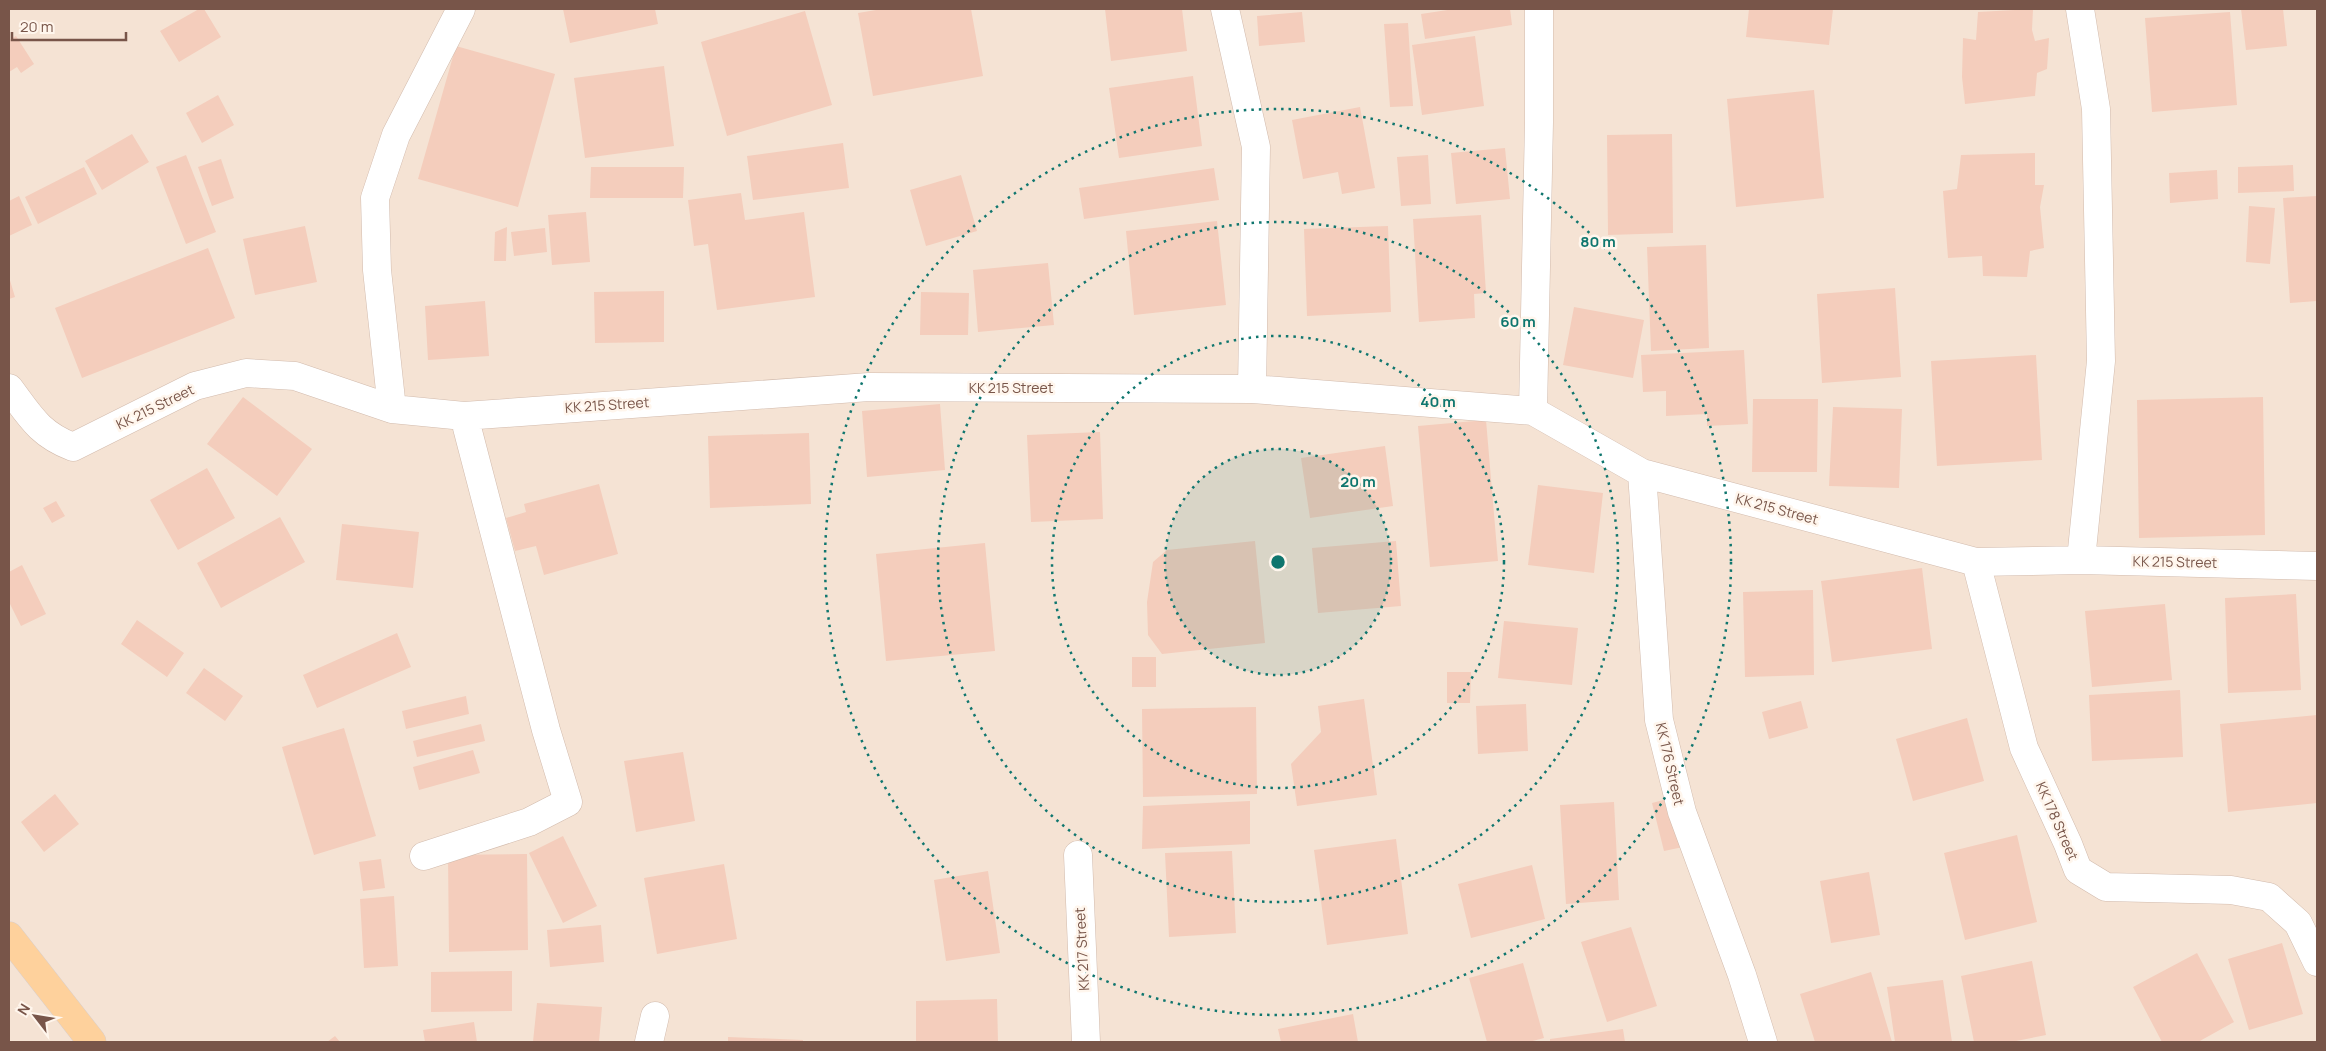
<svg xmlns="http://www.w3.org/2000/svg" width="2326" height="1051" font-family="Manrope,sans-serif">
<rect width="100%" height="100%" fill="#fdf2e6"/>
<path fill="#f5e3d4" d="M9,9H2317V1042H9Z"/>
<path fill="#f4cdbc" d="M199,9H204L221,37L179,62L160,31Z
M563,9H655L658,24L570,43Z
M882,9H971L983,76L873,96L858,13Z
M1105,9H1182L1187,51L1111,61Z
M1454,9H1510L1512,25L1425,39L1421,14Z
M1749,9H1833L1829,45L1746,37Z
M2033,9L2032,30L2035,41L2049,38L2047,69L2037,73L2035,96L1965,104L1962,77L1963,38L1976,40L1978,12Z
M2241,9H2283L2287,46L2246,50Z
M805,11L832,105L727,136L701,42Z
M1302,12L1305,42L1259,46L1257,16Z
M2230,12L2237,105L2152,112L2145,18Z
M1408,23L1413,106L1390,107L1384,24Z
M16,36L34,64L21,73L17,67L9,72V40Z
M1475,36L1484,106L1422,115L1412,45Z
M456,46L555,74L518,207L418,179Z
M664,66L674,146L585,158L574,78Z
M1193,76L1202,146L1119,158L1109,88Z
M1814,90L1824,198L1736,207L1727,99Z
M218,95L234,125L202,143L186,113Z
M1360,107L1375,188L1342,194L1338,172L1303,179L1292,120Z
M132,134L149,162L102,190L85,161Z
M1672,134L1673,233L1608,235L1607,135Z
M843,143L849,188L753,200L747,156Z
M1505,148L1510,199L1456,204L1451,153Z
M2035,153V185H2044L2040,207L2044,248L2030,251L2027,277L1983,276L1982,256L1948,258L1943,191L1957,189L1961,155Z
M186,155L216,232L186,244L156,167Z
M1428,155L1431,204L1401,206L1397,157Z
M221,159L234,198L212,206L198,167Z
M2293,165L2294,191L2238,193V167Z
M84,167L97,194L38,224L25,197Z
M591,167H684L683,198H590Z
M1214,168L1219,200L1084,219L1079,188Z
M2217,170L2218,199L2170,203L2169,173Z
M961,175L977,231L926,246L910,190Z
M741,193L745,220L804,212L815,297L717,310L708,244L694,246L688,200Z
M19,196L32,225L9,236V201Z
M2317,196V301L2290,303L2283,198Z
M2249,206L2275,208L2270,264L2246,262Z
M586,212L590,262L552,265L548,215Z
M1481,215L1486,293L1474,294L1475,318L1419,322L1413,219Z
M1217,221L1226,305L1134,315L1126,231Z
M305,226L317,282L255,295L243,239Z
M1388,226L1391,312L1307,316L1304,229Z
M507,227L506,261H494L495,232Z
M545,228L547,252L514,256L511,232Z
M1706,245L1709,348L1651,351L1647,247Z
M208,248L235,318L82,378L55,308Z
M1048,263L1054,325L978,332L973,270Z
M9,277L15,297L9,299Z
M1895,288L1901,377L1822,383L1817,294Z
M664,291V342L595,343L594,292Z
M921,292L969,293L968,335H920Z
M485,301L489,356L428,360L425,306Z
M1574,307L1644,320L1633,378L1563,365Z
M1744,350L1748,424L1707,426V414L1666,416V391L1643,392L1641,355Z
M2036,355L2042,460L1937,466L1931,361Z
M243,397L312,449L277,496L207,444Z
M2263,397L2265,535L2139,538L2137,400Z
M1753,399H1818L1817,472H1752Z
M940,404L945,470L867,477L862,411Z
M1833,407L1902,409L1899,488L1829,486Z
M1486,420L1498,561L1430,567L1418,426Z
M1100,432L1103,519L1031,522L1027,435Z
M809,433L811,504L710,508L708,436Z
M1385,446L1393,506L1310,518L1301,458Z
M207,468L235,518L178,550L150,500Z
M599,484L618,554L544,575L536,546L515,551L506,518L526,512L524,504Z
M1538,485L1603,493L1594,573L1528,565Z
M56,501L65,516L52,523L43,508Z
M280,517L305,562L221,608L197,563Z
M342,524L419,532L413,588L336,580Z
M1255,541L1265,643L1162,654L1148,635L1147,602L1153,562L1167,550Z
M1396,541L1401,606L1318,613L1312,548Z
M985,543L995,651L886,661L876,554Z
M22,565L46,614L21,626L9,602V572Z
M1922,568L1932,649L1832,662L1821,581Z
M1813,590L1814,675L1745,677L1743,592Z
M2296,594L2301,690L2228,693L2225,598Z
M2165,604L2172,680L2092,687L2085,611Z
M137,620L184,653L167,677L121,644Z
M1504,621L1578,628L1572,685L1498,678Z
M397,633L411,667L317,708L303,675Z
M1132,657H1156V687H1132Z
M204,668L243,696L225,721L186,693Z
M1447,672H1471L1470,703H1447Z
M2180,690L2183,757L2092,761L2089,695Z
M466,696L469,714L406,729L402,711Z
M1364,699L1377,795L1297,806L1291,764L1321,732L1318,706Z
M1801,701L1808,728L1769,739L1762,712Z
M1526,704L1528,751L1478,754L1476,706Z
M1256,707L1257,794L1143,797L1142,709Z
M2317,715V803L2228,812L2220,724Z
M1967,718L1984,781L1913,801L1896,739Z
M481,724L485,741L417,757L413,741Z
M344,728L376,836L314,855L282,747Z
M473,750L480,773L419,790L413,767Z
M683,752L695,821L636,832L624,761Z
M55,794L79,824L44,852L21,822Z
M1671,798L1683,847L1664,851L1652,803Z
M1250,801V844L1142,849L1143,806Z
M1614,802L1619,900L1566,904L1560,805Z
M2017,835L2037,922L1965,940L1944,853Z
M563,836L597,906L563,923L529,853Z
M1396,839L1408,934L1327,945L1314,850Z
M1232,851L1236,933L1169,937L1165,853Z
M527,854L528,950L449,952L448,855Z
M381,859L385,888L363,891L359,862Z
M724,864L737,939L657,954L644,878Z
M1532,865L1545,919L1471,938L1458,884Z
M988,871L1000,953L946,961L934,880Z
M1869,872L1880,935L1831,943L1820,881Z
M394,896L398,966L364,968L360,899Z
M601,925L604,962L550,967L547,930Z
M1631,927L1657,1006L1607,1022L1581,942Z
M2282,943L2303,1014L2249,1030L2228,959Z
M2197,953L2234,1022L2198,1042H2162L2133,987Z
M2032,961L2046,1035L2011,1042H1974L1961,976Z
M1523,963L1544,1038L1529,1042H1487L1469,978Z
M512,971V1011L431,1012V972Z
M1871,972L1892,1042H1815L1800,994Z
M1943,980L1952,1042H1895L1887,987Z
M997,999L998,1042H916V1001Z
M537,1003L602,1007L599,1042H533Z
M1353,1014L1358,1042H1281L1278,1029Z
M474,1022L477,1042H425L423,1030Z
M1623,1029L1625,1042H1550V1039Z
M335,1036L340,1042H327Z
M728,1037L803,1040V1042H728Z"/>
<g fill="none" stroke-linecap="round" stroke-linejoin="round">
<defs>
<path id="minor" d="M1225,9L1256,147L1252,389
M2080,9L2096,109L2101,361L2081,560
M9,388C30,416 39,434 73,447L195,386L246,373L295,376L392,409L464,416L869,387L1252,389L1533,411L1642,473L1976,562L2081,560L2317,566
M392,409L377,270L375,198L396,135L461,9
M1533,411L1539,122V9
M1642,473L1659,720L1682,812L1742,975L1763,1042
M1976,562L2024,748L2068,844L2078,870L2106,887L2231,890L2269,897L2298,923L2317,962
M1078,855L1086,1042
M424,856L529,822L568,802L546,730L464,416
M649,1042L655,1016"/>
<path id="major" d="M9,936L92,1042"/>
</defs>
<use href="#minor" stroke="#d2bbad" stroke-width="29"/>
<use href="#major" stroke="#d9cfcc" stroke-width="29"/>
<use href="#minor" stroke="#fff" stroke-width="28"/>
<use href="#major" stroke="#fed19c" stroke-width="28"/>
</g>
<circle cx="1278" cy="562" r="113" fill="#0f766e" fill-opacity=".12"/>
<g fill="none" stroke="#0f766e" stroke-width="2.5" stroke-dasharray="2.5 5">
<circle cx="1278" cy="562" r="113"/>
<circle cx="1278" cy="562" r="226"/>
<circle cx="1278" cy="562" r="340"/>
<circle cx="1278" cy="562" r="453"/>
</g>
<g text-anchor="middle" stroke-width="5" stroke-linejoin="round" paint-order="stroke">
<g font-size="14" fill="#785549" stroke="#fff6ed">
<text x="1011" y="393">KK 215 Street</text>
<text transform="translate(607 405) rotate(-4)" y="5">KK 215 Street</text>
<text transform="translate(155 407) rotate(-26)" y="5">KK 215 Street</text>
<text transform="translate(1777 509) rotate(15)" y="5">KK 215 Street</text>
<text transform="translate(2175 562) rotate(1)" y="5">KK 215 Street</text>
<text transform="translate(1670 764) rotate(77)" y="5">KK 176 Street</text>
<text transform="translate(2057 821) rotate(66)" y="5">KK 178 Street</text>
<text transform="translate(1082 949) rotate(-93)" y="5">KK 217 Street</text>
</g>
</g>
<circle cx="1278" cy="562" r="8" fill="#0f766e" stroke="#fff6ed" stroke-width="2.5"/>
<g font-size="15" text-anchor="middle" font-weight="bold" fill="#0f766e" stroke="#fff6ed" stroke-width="5" stroke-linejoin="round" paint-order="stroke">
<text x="1598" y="247">80 m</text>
<text x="1518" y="327">60 m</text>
<text x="1438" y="407">40 m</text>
<text x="1358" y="487">20 m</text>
</g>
<rect width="2326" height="1051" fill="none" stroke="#785549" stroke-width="20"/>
<g transform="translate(35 1016) rotate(301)" stroke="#fff6ed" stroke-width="4" paint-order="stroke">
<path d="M0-4L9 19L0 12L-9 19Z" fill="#785549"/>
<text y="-8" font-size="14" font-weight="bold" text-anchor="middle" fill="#785549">N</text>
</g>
<path d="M12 32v8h114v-8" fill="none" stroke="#785549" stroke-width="2.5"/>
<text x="20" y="32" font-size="15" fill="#785549" stroke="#fff6ed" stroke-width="4" paint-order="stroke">20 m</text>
</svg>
